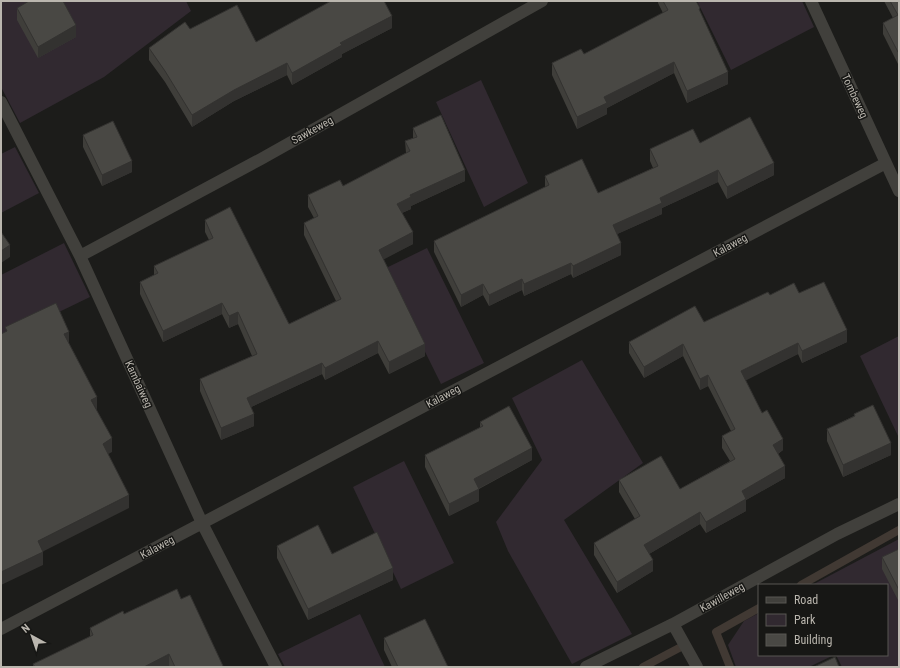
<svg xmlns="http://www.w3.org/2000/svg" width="900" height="668" font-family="'Roboto Condensed',sans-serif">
<rect width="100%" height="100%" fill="#1c1c1a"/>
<path fill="#312930" d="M1,1H186L191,11L104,77L20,123L1,87Z
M697,1H802L814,27L731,70Z
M481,80L528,183L484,207L436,102Z
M15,147L39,193L1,213V154Z
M64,243L90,297L1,340V275Z
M427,248L484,363L441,384L384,269Z
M899,336V438L860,356Z
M582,360L643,463L564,520L632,634L572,664L508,551L496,522L542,460L512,398Z
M404,461L454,563L401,589L353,487Z
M899,539V667H842L836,655H887V585H812Z
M759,613V655H834L809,667H736L728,645L744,621Z
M360,614L385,667H285L278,654Z"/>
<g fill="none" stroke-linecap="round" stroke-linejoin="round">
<path stroke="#413933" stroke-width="8" d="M801,585L899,530
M643,667L681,647
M730,667L716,632L759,608"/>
<path stroke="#41403c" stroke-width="12" d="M811,1L899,191
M1,102L80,256L202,523L276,667
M80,256L261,159L542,1
M673,624L697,667
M1,629L886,163
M586,667L673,624L837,534L899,504"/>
</g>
<path fill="#3f3e3a" d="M658,1H696L728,84L687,103L674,73L607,108V114L577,129L552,75V63L584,54L663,13L658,3Z
M884,1H899L898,64L883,34V23L893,18Z
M17,8L76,37L38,58L17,20Z
M392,28L342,54V57L292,85L287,75L234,101L192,127L165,82L149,60V48L256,42Z
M413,128L465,181L411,206V209L402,213L413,244L383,259L425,356L389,374L378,353L325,380L322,374L251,407L254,426L221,440L200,391V379L252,356L238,324L229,328L222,314L163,342L140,294V282L154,275V266L209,240L205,232V220L289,324L336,301L304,235V223L314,218L308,207V195L343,186L406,153L405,141L413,138Z
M83,135L132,172L102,186L83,147Z
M700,143L774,175L727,199L718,182L662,208V214L617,234L621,255L573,278L571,274L524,296L522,290L489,306L483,295L461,307L434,252V241L545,187V176L598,193L653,168L650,161V149Z
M770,295L847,342L802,363L798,354L745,380L762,413L783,450L778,454L785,478L746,500V511L706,533L700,524L649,554L653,571L617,593L594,555V543L635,519L619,492V480L680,489L730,461L722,448V436L731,431L708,386L700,390L683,356L644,378L629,353V342L704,322Z
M854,414L891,455L843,477L827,441V429L854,416Z
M480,422L532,460L479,489V501L449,516L425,467V455L480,428Z
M277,546L332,554L393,580L308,620L277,558Z
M899,549V602L882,569V557Z
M124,614L223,667H170L169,666L167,667H33V664L90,637V628Z
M384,638L448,667H392L384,650Z"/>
<path fill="#333230" d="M392,16V28L342,54V57L292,85V73L340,43Z
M76,25V37L38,58V47Z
M898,52H899V63L898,64Z
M674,62V73L607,108V114L577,129V117L604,97Z
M287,63V75L234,101L192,127V115L234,90Z
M728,72V84L687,103V91Z
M132,161V172L102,186V175Z
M774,163V175L727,199V187Z
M465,170V181L411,206V209L397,215V204L410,195Z
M718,170V182L662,208V214L613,236V225L660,198Z
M413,232V244L379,262V250Z
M621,243V255L573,278V266Z
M10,245V257L1,263V251Z
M571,263V274L524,296V284Z
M522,279V290L489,306V295Z
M483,284V295L461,307V295Z
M222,303V314L163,342V331Z
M238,312V324L229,328V316Z
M847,330V342L802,363V351Z
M69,332V345L64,334Z
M378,341V353L325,380V368Z
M798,343V354L741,383V371Z
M425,344V356L389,374V362Z
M683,344V356L644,378V367Z
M322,363V374L247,409V398Z
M708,375V386L700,390V379Z
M97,397V410L91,400Z
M254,414V426L221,440V428Z
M112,438V452L103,457V444Z
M783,439V450L773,457V445Z
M891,443V455L843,477V465Z
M532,448V460L474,491V479Z
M785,466V478L746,500V511L706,533V522L742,491Z
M479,489V501L449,516V504Z
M129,495V508L38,554V541Z
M700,512V524L644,557V545Z
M43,552V565L1,585V572Z
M653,560V571L617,593V582Z
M393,568V580L308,620V609Z
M169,654V666L167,667H144Z"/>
<path fill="#494844" stroke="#333230" d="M29,1H63L76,25L38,47L17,8Z
M331,1H384L392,16L340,43L342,45L292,73L287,63L234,90L192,115L165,71L149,48L185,22L190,29L237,5L256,42Z
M663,1H696L700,8L699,9L728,72L687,91L674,62L604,97L607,103L577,117L552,63L581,49L584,54L668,10Z
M890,1H899V52H898L883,23L898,15Z
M441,115L465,170L410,195L411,197L397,204L413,232L379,250L425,344L389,362L378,341L325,368L322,363L247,398L254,414L221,428L200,379L257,354L238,312L229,316L222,303L163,331L140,282L158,273L154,266L213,238L205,220L230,207L289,324L341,299L304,223L318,216L308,195L340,180L343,186L410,151L405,141L417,137L413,128Z
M750,117L774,163L727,187L718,170L660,198L662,203L613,225L621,243L573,266L571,263L524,284L522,279L489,295L483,284L461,295L434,241L549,185L545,176L582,159L598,193L658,166L650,149L693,129L700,143Z
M113,121L132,161L102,175L83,135Z
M1,232L10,245L1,251Z
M824,282L847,330L802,351L798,343L741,371L762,413L767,410L783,439L773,445L785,466L742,491L746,499L706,522L700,512L644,545L653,560L617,582L594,543L640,516L619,480L661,456L680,489L735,459L722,436L735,429L708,375L700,379L683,344L644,367L629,342L695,306L704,322L768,292L770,295L794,283L799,293Z
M56,303L69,332L64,334L97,397L91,400L112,438L103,444L129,495L38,541L43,552L1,572V334L7,331L5,327Z
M873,405L891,443L843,465L827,429L855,416L854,414Z
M509,406L532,448L474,479L479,489L449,504L425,455L483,426L480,422Z
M318,525L332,554L377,532L393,568L308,609L277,546Z
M899,549V590L882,557Z
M177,589L181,599L190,595L223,666L220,667H175L169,654L144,667H35L33,664L93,635L90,628L123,611L124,614Z
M425,619L448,667H398L384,638Z
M835,657L839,667H814Z"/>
<g text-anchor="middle" stroke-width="3" stroke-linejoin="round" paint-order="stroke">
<g font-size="11" fill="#bab6ae" stroke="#171715">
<text transform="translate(855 96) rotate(65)" y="4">Tombeweg</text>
<text transform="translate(312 130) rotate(-29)" y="4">Sawkeweg</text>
<text transform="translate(730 245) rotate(-28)" y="4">Kalaweg</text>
<text transform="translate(139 384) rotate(65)" y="4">Kambaiweg</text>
<text transform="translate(443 396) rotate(-28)" y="4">Kalaweg</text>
<text transform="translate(157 547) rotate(-28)" y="4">Kalaweg</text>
<text transform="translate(722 597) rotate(-29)" y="4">Kawilleweg</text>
</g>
</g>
<rect width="900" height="668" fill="none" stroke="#bab6ae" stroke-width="4"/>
<rect x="758" y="584" width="130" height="72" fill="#171715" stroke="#585752"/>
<rect x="766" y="597" width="20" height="6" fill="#41403c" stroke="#585752"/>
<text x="794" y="604" font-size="12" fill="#bab6ae">Road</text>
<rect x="766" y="614" width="20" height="12" fill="#312930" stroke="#585752"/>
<text x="794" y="624" font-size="12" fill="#bab6ae">Park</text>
<rect x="766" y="634" width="20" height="12" fill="#494844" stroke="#585752"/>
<text x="794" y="644" font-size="12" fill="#bab6ae">Building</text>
<g transform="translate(32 636) rotate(320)" stroke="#171715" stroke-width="3" paint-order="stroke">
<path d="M0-3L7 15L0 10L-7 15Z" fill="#bab6ae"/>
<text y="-6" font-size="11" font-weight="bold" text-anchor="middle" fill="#bab6ae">N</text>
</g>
</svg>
